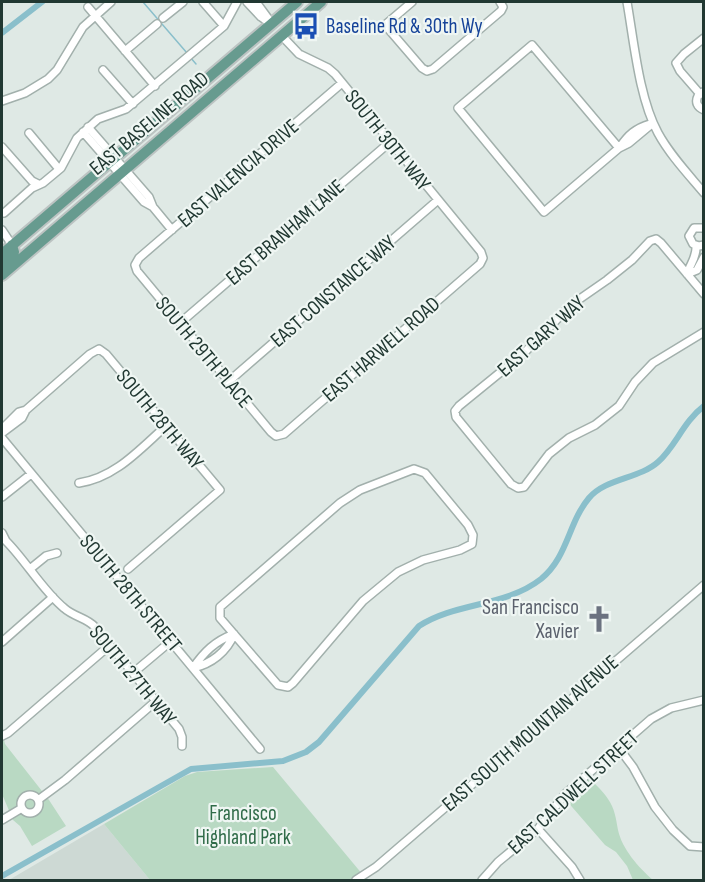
<svg xmlns="http://www.w3.org/2000/svg" width="705" height="882" font-family="'Sofia Sans Condensed',sans-serif">
<rect width="100%" height="100%" fill="#dfe9e5"/>
<path fill="#cdd9d4" d="M104,824L150,880H9Z"/>
<path fill="#b9d9c3" d="M3,736L5,744L49,800L66,826L32,846L20,826L13,820L2,794Z
M273,767L363,875L356,880H150L104,824L185,776L197,772Z
M589,778C595,784 603,791 608,799C615,809 616,819 618,830C622,849 639,868 653,880H633L627,866L616,852L605,845L566,800Z"/>
<g fill="none" stroke-linecap="round" stroke-linejoin="round">
<path stroke="#8abfcb" stroke-width="1.5" d="M143,2L187,53
M190,57L196,64"/>
<path stroke="#8abfcb" stroke-width="6" d="M2,33L42,2
M2,876L191,769L283,761L306,752L319,742L419,626C456,602 505,607 541,579C568,557 568,523 589,498C606,478 639,479 658,462C676,446 683,422 704,406"/>
<defs>
<path id="street" d="M203,2L224,26
M247,2L261,17L271,24
M256,2L270,21
M412,2L385,25L422,68L427,71L433,69L501,11L503,7L500,2
M627,2C634,42 639,98 658,133C670,155 688,174 704,193
M88,7L155,86
M163,18L183,2
M281,35L299,54L328,68L335,74L481,252L483,258L480,264L284,434L276,436L271,432L137,271L135,265L139,258L342,83
M125,51L157,24
M103,70L133,104
M703,92L698,96C695,102 697,107 704,110
M700,94L680,71L676,63L684,54L704,38
M2,101L25,93L48,79L57,70L83,27L111,2
M88,127L149,197L153,207L172,230
M83,132L144,202L153,207
M29,133L59,169
M2,147L32,181L38,184
M620,147C628,135 636,128 650,124
M619,148L532,45L458,108L544,212L619,148L629,143L653,123
M4,213L32,188L43,183L61,168L77,138L98,119L126,109L224,26L237,2
M704,228H694L689,236L693,244L699,246L704,245
M2,230L12,245
M687,274C690,264 697,257 696,246
M687,274L697,270L704,257
M704,294L661,243L656,239L650,241L632,260L607,280L571,305L523,354L459,406L455,411L456,417L511,484L518,488L524,487L549,454L569,438L595,425L619,406L635,382L653,363L704,332
M180,323L390,142
M228,382L438,200
M2,429L19,412L26,410
M2,433L22,418L26,410L90,354L99,349L106,354L220,490L128,569
M2,438L260,749
M414,469L425,473L468,525L473,535L472,544L460,550L423,560L398,572L363,601L293,683L288,687L278,685L220,618V607L340,503L360,490Z
M79,483C115,478 140,449 166,426
M2,497L31,474
M2,533L6,541C26,561 43,591 64,608C74,617 87,618 95,627L179,729L182,737V746
M30,569L46,556L57,553
M2,642L53,597
M193,668C211,664 227,652 234,634
M193,668C204,652 215,641 234,634
M133,673L171,641
M2,736L8,733L110,645
M618,747L633,767L655,807L673,830L690,846L704,847
M21 804a9 9 0 1 1 18 0a9 9 0 1 1-18 0Z
M38,800L65,780L156,701
M2,820L22,808
M538,829L572,867L580,880
M356,880L376,867L704,585
M482,880L498,862L538,829L565,794L651,719L671,708L704,700"/>
<path id="primary" d="M2,254L297,2
M2,266L14,252L12,245
M2,275L321,2"/>
</defs>
<use href="#street" stroke="#a2b0ac" stroke-width="10"/>
<use href="#primary" stroke="#bcc3c2" stroke-width="14"/>
<use href="#street" stroke="#fff" stroke-width="7"/>
<use href="#primary" stroke="#679b8f" stroke-width="10"/>
</g>
<defs>
<symbol id="bus-bare" viewBox="-9 -9 18 18"><path d="M-5-6H5V4H4V6H2V4H-2V6H-4V4H-5ZM-3.5-4V0h7V-4ZM-3.5 1.2v1.5H-2V1.2ZM2 1.2v1.5H3.5V1.2Z" fill="#1a4fb4" stroke="#eff6f3" stroke-width="2.5" paint-order="stroke"/></symbol>
<symbol id="church-bare" viewBox="-9 -9 18 18"><path d="M-1.2-6h2.4v3.5h3.3v2.4h-3.3V6h-2.4V-.1h-3.3v-2.4h3.3Z" fill="#6b7280" stroke="#eff6f3" stroke-width="2.5" paint-order="stroke"/></symbol>
</defs>
<g fill-rule="evenodd">
<use href="#bus-bare" x="287" y="7" width="38" height="38"/>
<use href="#church-bare" x="580" y="600" width="38" height="38"/>
</g>
<g text-anchor="middle" stroke-width="4.5" stroke-linejoin="round" paint-order="stroke">
<g font-size="21" fill="#164399" stroke="#eff6f3" text-anchor="start">
<text x="326" y="33">Baseline Rd &amp; 30th Wy</text>
</g>
<g font-size="21" fill="#213832" stroke="#eff6f3">
<text transform="translate(149 123) rotate(-40)" y="7">EAST BASELINE ROAD</text>
<text transform="translate(388 140) rotate(51)" y="7">SOUTH 30TH WAY</text>
<text transform="translate(238 173) rotate(-41)" y="7">EAST VALENCIA DRIVE</text>
<text transform="translate(285 232) rotate(-41)" y="7">EAST BRANHAM LANE</text>
<text transform="translate(333 291) rotate(-41)" y="7">EAST CONSTANCE WAY</text>
<text transform="translate(541 336) rotate(-42)" y="7">EAST GARY WAY</text>
<text transform="translate(381 349) rotate(-41)" y="7">EAST HARWELL ROAD</text>
<text transform="translate(204 352) rotate(50)" y="7">SOUTH 29TH PLACE</text>
<text transform="translate(160 419) rotate(50)" y="7">SOUTH 28TH WAY</text>
<text transform="translate(131 593) rotate(50)" y="7">SOUTH 28TH STREET</text>
<text transform="translate(133 675) rotate(50)" y="7">SOUTH 27TH WAY</text>
<text transform="translate(530 733) rotate(-41)" y="7">EAST SOUTH MOUNTAIN AVENUE</text>
<text transform="translate(573 792) rotate(-43)" y="7">EAST CALDWELL STREET</text>
</g>
<g font-size="21" fill="#5b616d" stroke="#eff6f3" text-anchor="end">
<text x="579" y="614">San Francisco<tspan x="579" dy="24">Xavier</tspan></text>
</g>
<g font-size="21" fill="#2f6b48" stroke="#eff6f3">
<text x="243" y="820">Francisco<tspan x="243" dy="24">Highland Park</tspan></text>
</g>
</g>
<rect width="705" height="882" fill="none" stroke="#213832" stroke-width="6"/>
</svg>
